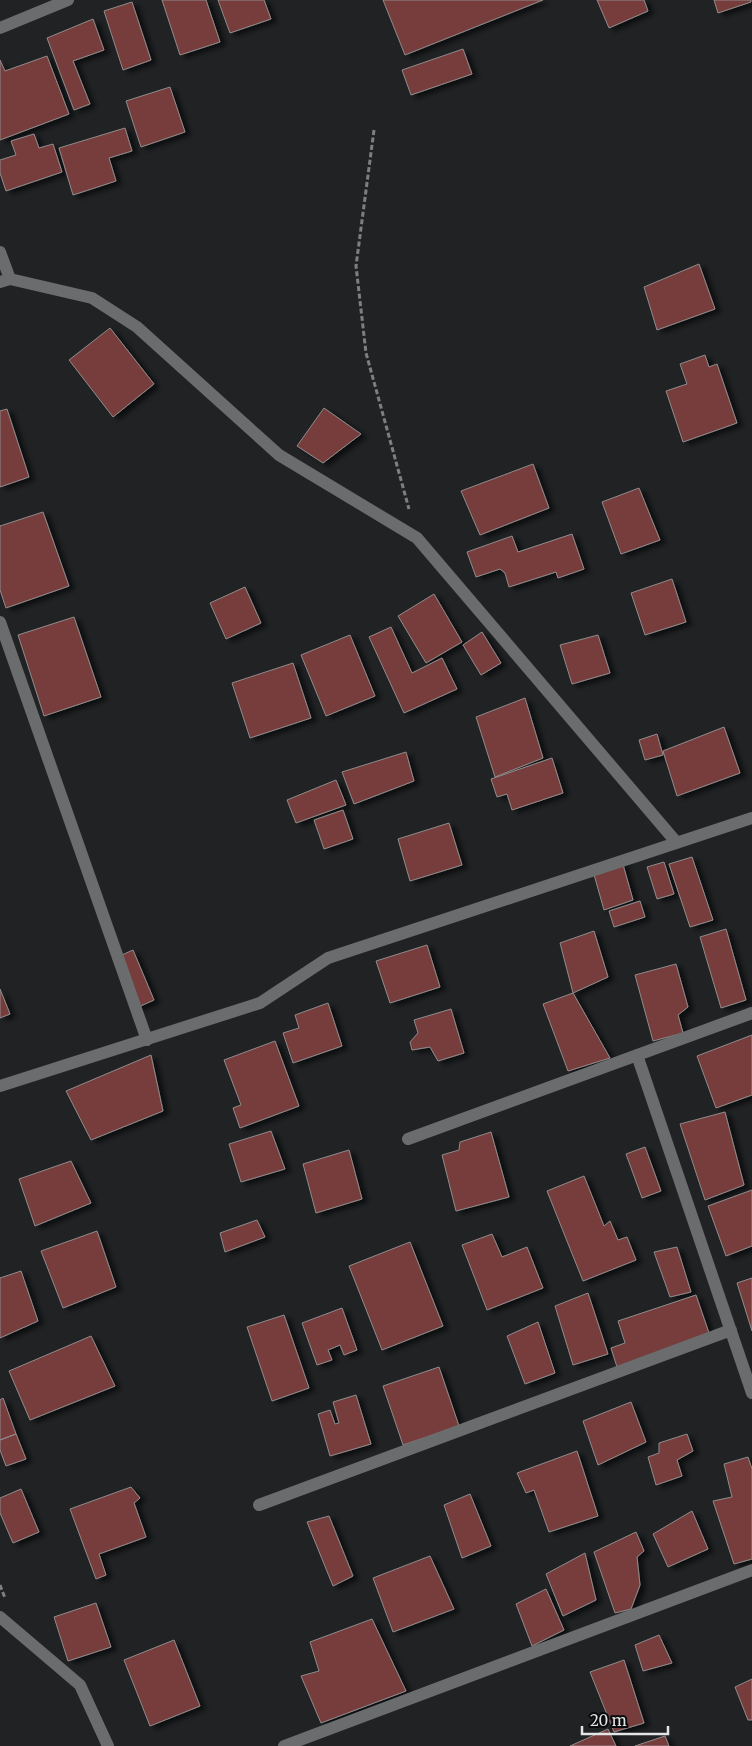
<svg xmlns="http://www.w3.org/2000/svg" width="752" height="1746" font-family="Merriweather,serif">
<defs>
<filter id="shadow"><feDropShadow dx="5.5" dy="3" stdDeviation="2.5" flood-color="#0009"/></filter>
</defs>
<rect width="100%" height="100%" fill="#202224"/>
<path fill="#773c3c" stroke="#908c8c" filter="url(#shadow)" d="M162,0H206L220,42L180,55Z
M218,0H264L271,19L230,33Z
M383,0H543L405,55Z
M597,0H644L648,11L609,28Z
M714,0H751V2L718,13Z
M132,2L151,60L123,70L104,11Z
M93,19L104,50L73,61L90,104L74,110L47,38Z
M463,49L472,74L411,95L402,70Z
M47,56L69,114L0,140V60L5,71Z
M170,87L185,132L141,147L126,101Z
M125,128L132,151L109,158L116,181L73,195L59,148Z
M34,134L39,148L53,144L62,172L6,191L0,173V160L16,155L11,141Z
M699,264L715,309L657,330L644,287Z
M110,328L154,384L113,417L69,360Z
M705,355L709,367L717,364L737,423L683,442L666,391L687,384L680,364Z
M324,408L361,434L323,463L297,446Z
M7,409L29,477L0,487V411Z
M533,464L549,508L480,535L461,491Z
M639,488L660,540L621,554L602,502Z
M43,512L69,586L6,608L0,590V526Z
M572,534L584,569L558,578L556,572L509,587L505,573L500,569L476,577L467,552L512,536L518,552Z
M672,579L686,622L645,635L631,593Z
M245,587L261,623L226,639L210,603Z
M434,594L462,642L426,663L398,616Z
M74,617L101,697L44,716L18,635Z
M391,627L412,673L442,658L457,689L404,713L369,637Z
M482,632L501,663L481,675L463,645Z
M350,635L375,696L326,716L301,655Z
M598,635L610,673L572,684L560,645Z
M293,663L311,718L250,738L232,683Z
M525,698L543,758L495,777L476,717Z
M724,727L740,773L677,796L663,751Z
M657,734L663,755L645,760L639,740Z
M406,752L414,781L354,804L342,772Z
M552,758L563,793L512,810L507,794L497,797L491,779Z
M336,780L346,805L296,823L287,800Z
M343,810L353,839L324,849L314,820Z
M449,823L462,865L410,881L398,839Z
M692,857L713,920L690,927L669,864Z
M622,861L633,900L604,910L593,871Z
M664,862L674,894L657,899L647,867Z
M640,901L645,917L614,927L609,911Z
M726,929L746,1000L721,1008L700,937Z
M594,931L608,977L573,993L560,943Z
M427,945L440,987L390,1003L376,961Z
M133,950L154,1000L134,1009L113,959Z
M676,964L688,1007L678,1015L683,1033L653,1041L635,975Z
M0,989L10,1014L0,1018Z
M573,993L610,1058L568,1071L543,1004Z
M328,1003L342,1046L293,1063L283,1033L299,1028L295,1015Z
M451,1009L464,1053L438,1061L430,1047L412,1050L410,1042L418,1033L414,1020Z
M752,1035V1095L716,1108L697,1056Z
M275,1041L299,1106L240,1128L233,1108L241,1105L224,1060Z
M151,1055L163,1111L91,1140L66,1091Z
M725,1112L744,1185L705,1200L680,1124Z
M271,1131L285,1169L241,1182L229,1144Z
M491,1132L509,1197L456,1211L442,1155L459,1150L460,1142Z
M645,1147L661,1191L642,1198L626,1154Z
M349,1150L362,1199L316,1213L303,1164Z
M71,1161L91,1203L35,1226L19,1179Z
M584,1176L604,1226L610,1221L618,1240L627,1237L636,1260L583,1281L547,1191Z
M752,1190V1246L726,1256L708,1206Z
M257,1220L265,1237L225,1252L220,1233Z
M97,1231L116,1287L63,1308L41,1251Z
M492,1234L502,1257L527,1247L543,1288L487,1310L462,1245Z
M410,1242L443,1326L382,1350L349,1266Z
M677,1247L691,1292L670,1297L654,1252Z
M21,1271L38,1321L0,1338V1278Z
M752,1278V1331L737,1283Z
M588,1293L608,1354L573,1365L555,1306Z
M696,1295L710,1336L617,1367L611,1348L625,1343L618,1321Z
M342,1308L357,1350L344,1355L340,1345L328,1350L332,1360L317,1365L302,1323Z
M284,1315L309,1388L272,1401L247,1327Z
M538,1322L555,1373L525,1384L507,1336Z
M91,1336L115,1386L30,1420L9,1371Z
M439,1367L459,1426L403,1445L383,1386Z
M356,1395L371,1444L330,1456L318,1414L330,1410L335,1424L339,1423L333,1402Z
M3,1398L16,1434L0,1440V1400Z
M631,1402L646,1442L598,1465L583,1421Z
M16,1434L26,1459L6,1466L0,1450V1440Z
M687,1434L693,1451L677,1460L682,1476L656,1485L648,1457L659,1453V1443Z
M577,1451L598,1516L549,1532L534,1490L526,1493L517,1473Z
M748,1457L752,1469V1559L734,1564L713,1501L732,1497L724,1464Z
M131,1487L140,1498L134,1503L146,1537L99,1554L106,1575L96,1579L70,1509Z
M21,1489L39,1532L13,1543L0,1513V1498Z
M470,1494L491,1546L462,1558L444,1505Z
M692,1511L708,1549L668,1567L653,1534Z
M329,1516L353,1576L333,1586L307,1522Z
M636,1532L644,1551L637,1557L640,1585L631,1609L615,1613L594,1552Z
M585,1553L596,1600L563,1616L546,1574Z
M430,1556L454,1609L393,1632L373,1578Z
M546,1589L564,1630L532,1646L516,1604Z
M96,1603L111,1647L68,1661L54,1617Z
M372,1619L406,1691L321,1723L301,1676L319,1671L310,1642Z
M659,1635L672,1663L643,1671L635,1645Z
M174,1640L200,1706L150,1726L124,1660Z
M624,1660L644,1723L614,1732L590,1672Z
M752,1679V1720H748L735,1687Z
M608,1729L616,1746H570Z
M665,1736L669,1746H635Z"/>
<g fill="none" stroke-linecap="round" stroke-linejoin="round">
<path stroke="#7e7f81" stroke-width="3" stroke-dasharray="5 2.5" stroke-linecap="butt" d="M374,130L356,266L366,353L409,509
M0,1585L5,1598"/>
<path stroke="#6a6c6e" stroke-width="12" d="M0,28L68,0
M0,252L10,279
M0,282L10,279L92,298L137,327L279,455L417,538L677,843
M0,622L147,1040
M637,1055L752,1393
M0,1086L260,1003L328,958L752,818
M408,1139L752,1013
M259,1505L731,1330
M0,1617L80,1685L108,1746
M284,1746L752,1570"/>
</g>
<path d="M582 1726v8h86v-8" fill="none" stroke="#e4e5e6" stroke-width="2.5"/>
<text x="590" y="1726" font-size="15" fill="#e4e5e6" stroke="#0a0b0c" stroke-width="4" paint-order="stroke">20 m</text>
</svg>
